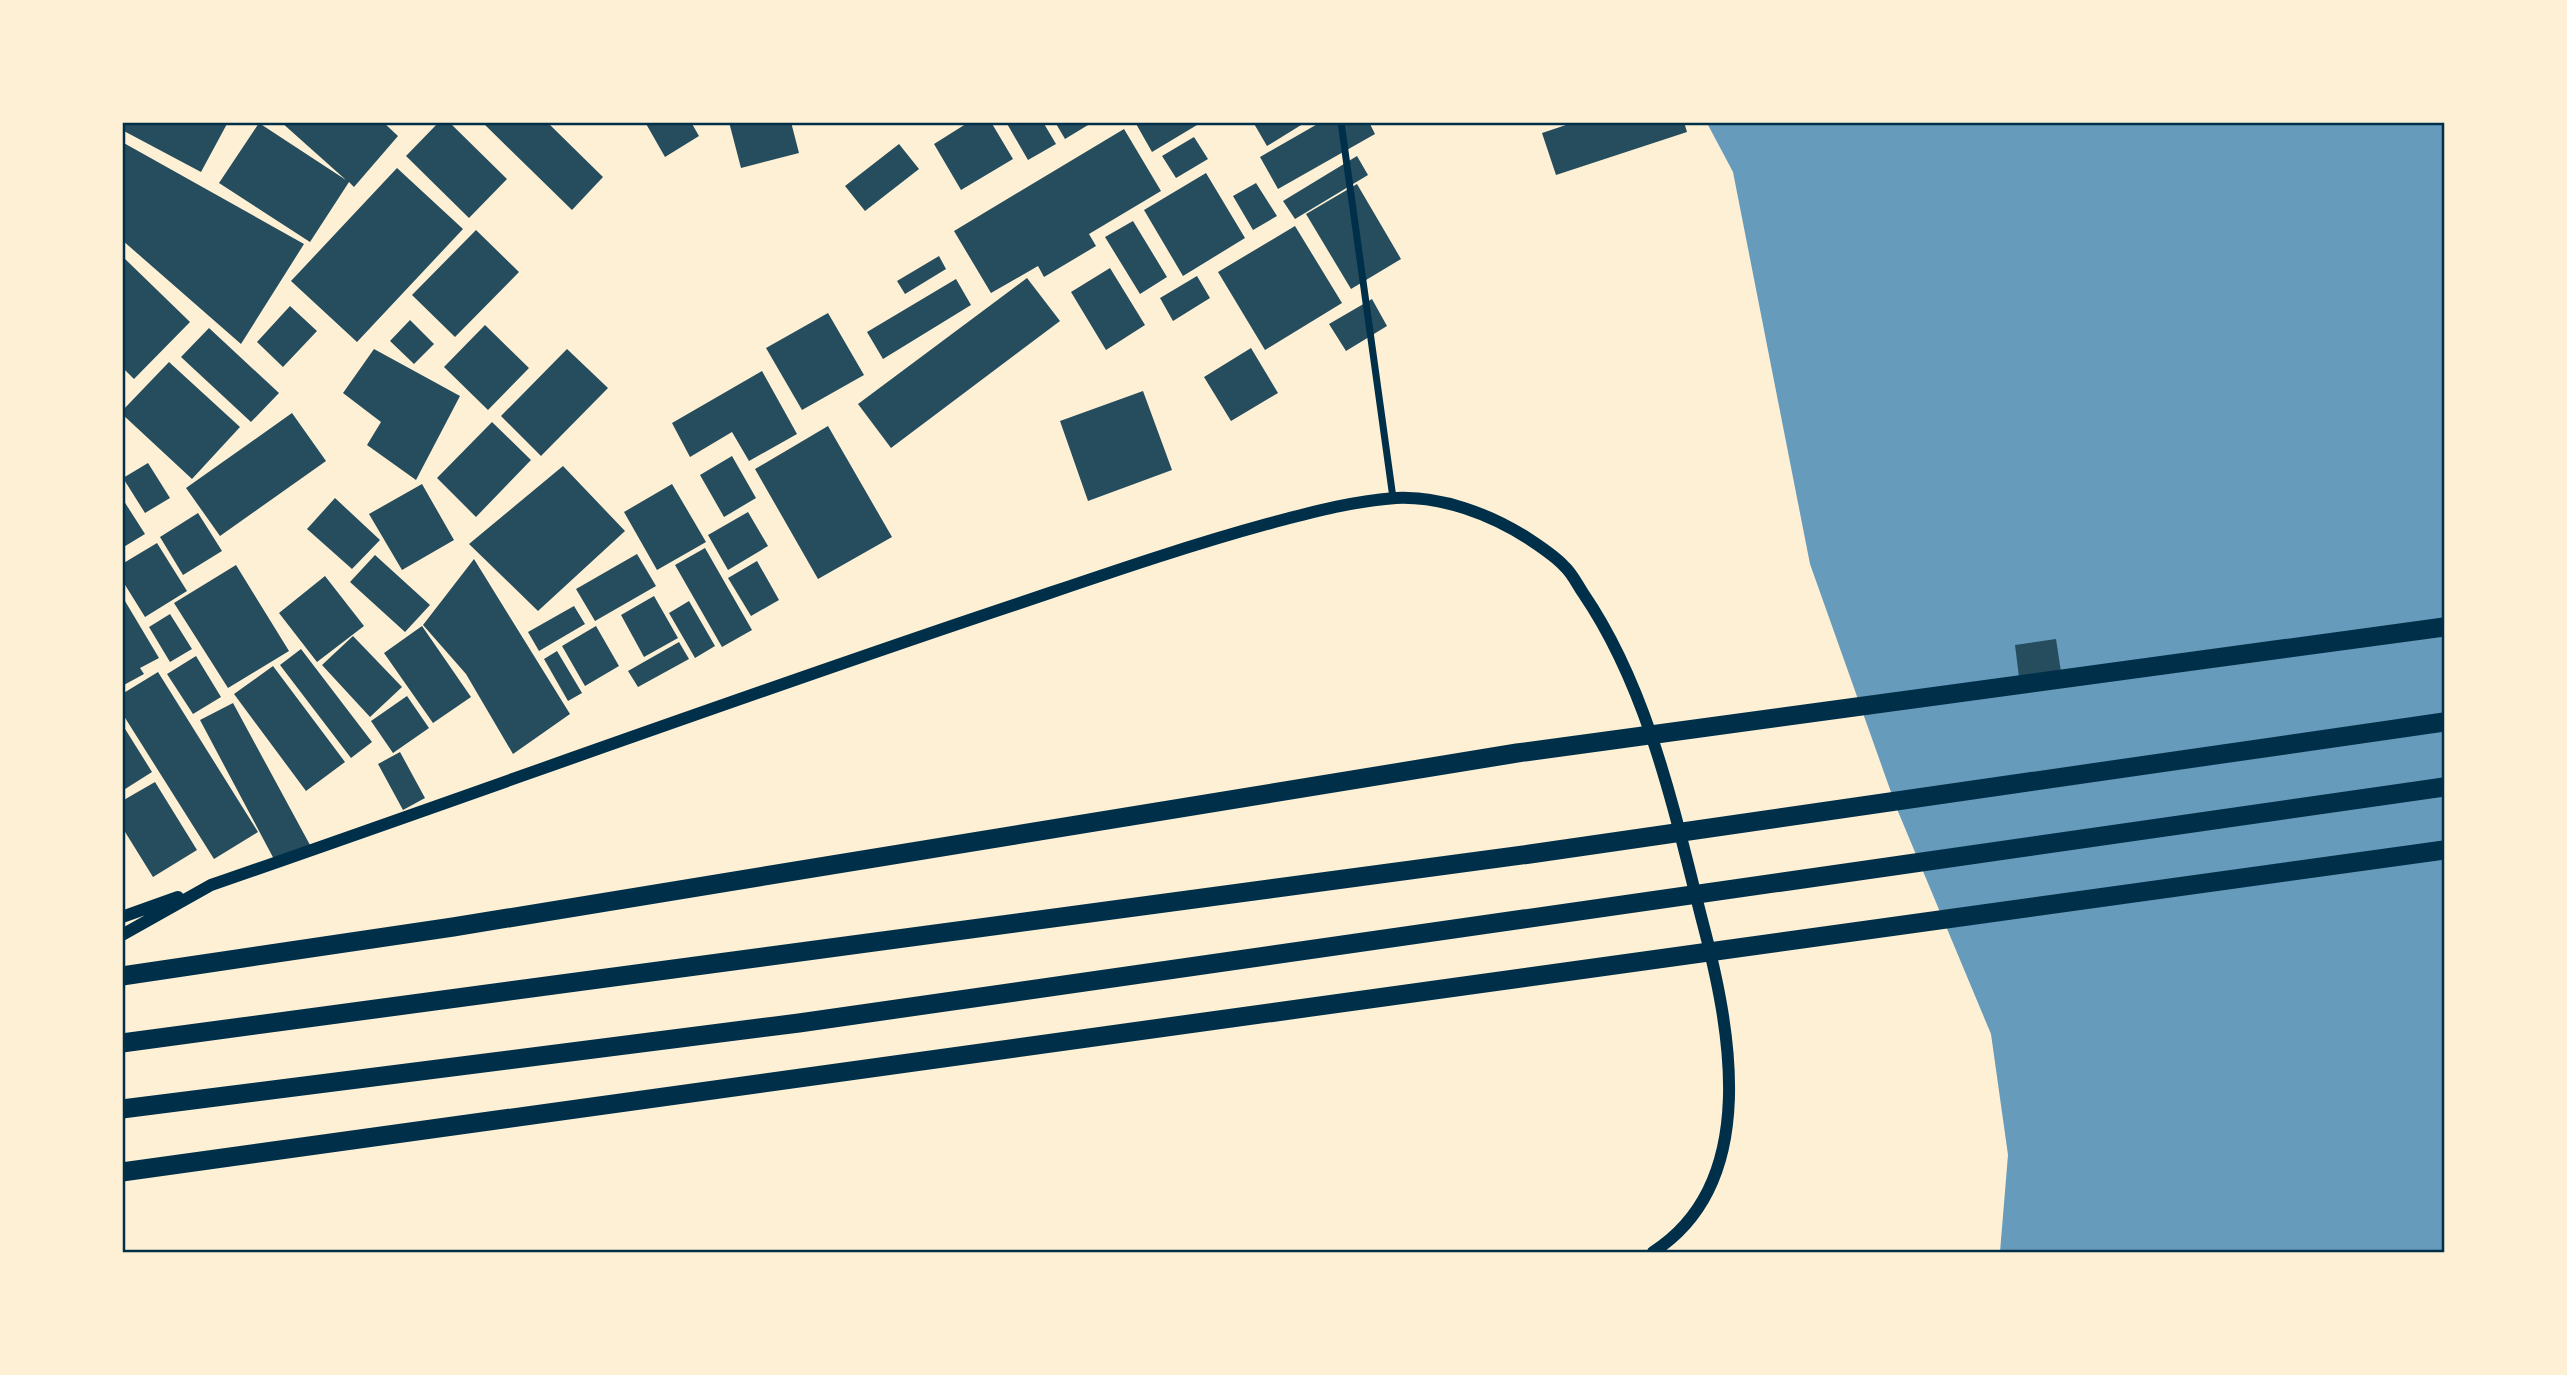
<svg xmlns="http://www.w3.org/2000/svg" width="2567" height="1375" font-family="'Roboto Condensed',sans-serif">
<rect width="100%" height="100%" fill="#fdf0d5"/>
<path fill="#669bbc" d="M1707,123H2444V1252H2000L2008,1155L1991,1034L1897,809L1810,564L1733,172Z"/>
<path fill="#264d5e" d="M122,122H228L201,172L122,130Z
M281,122H383L398,136L354,187L349,182L310,242L219,183L259,123L346,180Z
M439,122H449L507,179L469,218L406,156Z
M482,122H547L603,177L572,210Z
M645,122H691L699,136L665,157Z
M729,122H791L799,153L741,168Z
M969,122H991L1013,159L961,190L934,144Z
M1006,122H1043L1056,144L1028,160Z
M1055,122H1093L1065,139Z
M1135,122H1202L1152,152Z
M1253,122H1306L1267,146Z
M1321,122H1369L1375,134L1278,189L1260,157Z
M1575,122H1684L1687,132L1556,175L1542,133Z
M1124,129L1161,191L1089,234L1096,246L1044,277L1038,266L991,293L954,231Z
M1194,137L1208,159L1176,178L1162,156Z
M122,142L304,244L241,344L122,240Z
M899,144L919,169L865,211L845,186Z
M1357,156L1368,175L1295,219L1283,201Z
M397,168L463,229L357,342L291,281Z
M1206,173L1245,238L1183,276L1144,210Z
M1256,183L1277,216L1253,230L1233,196Z
M1357,184L1401,259L1351,289L1306,214Z
M1133,221L1167,277L1140,294L1105,237Z
M1295,226L1342,303L1265,350L1218,272Z
M476,230L519,272L455,337L412,295Z
M122,256L190,322L134,379L122,367Z
M939,256L946,269L905,294L897,281Z
M1110,268L1145,325L1106,350L1071,292Z
M1197,276L1210,298L1173,321L1160,298Z
M1027,278L1060,321L891,448L858,404Z
M956,279L971,305L883,359L867,332Z
M1372,299L1387,326L1346,351L1329,324Z
M290,306L317,331L283,367L257,342Z
M828,313L864,375L802,410L766,348Z
M410,320L434,344L414,364L390,341Z
M485,325L529,368L488,410L444,367Z
M209,328L279,393L251,422L181,357Z
M1251,348L1278,393L1231,421L1204,377Z
M374,349L460,396L416,480L367,445L381,422L343,393Z
M567,349L608,388L541,456L501,416Z
M169,362L240,427L192,479L122,414V411Z
M762,371L797,434L749,461L732,432L690,457L672,423Z
M1143,391L1172,470L1088,501L1060,421Z
M292,413L326,461L220,536L186,488Z
M492,422L531,460L476,517L437,478Z
M828,426L892,537L818,579L755,469Z
M732,456L756,498L724,517L700,475Z
M148,463L170,498L145,513L123,478Z
M563,466L625,531L538,611L469,544Z
M422,484L454,540L402,570L369,514Z
M672,484L706,542L657,570L624,512Z
M122,498L145,534L122,548Z
M335,498L380,540L352,569L307,529Z
M748,512L768,546L728,570L708,535Z
M198,513L222,551L183,575L160,537Z
M157,543L187,591L145,617L122,580V564Z
M705,548L752,630L722,647L675,565Z
M637,554L656,586L595,621L576,589Z
M375,555L430,605L405,632L350,582Z
M474,559L570,714L513,754L466,674L423,625Z
M757,561L779,600L751,616L728,578Z
M236,565L289,651L228,688L174,603Z
M325,576L364,626L317,662L279,613Z
M122,596L159,658L140,668L144,674L122,686Z
M654,596L678,638L644,657L621,615Z
M689,601L715,646L695,658L669,613Z
M574,606L585,624L539,651L528,632Z
M170,614L192,649L170,662L149,627Z
M422,626L471,697L433,723L384,653Z
M596,626L619,666L585,686L562,646Z
M353,636L402,687L370,717L322,665Z
M2056,639L2061,672L2019,677L2015,645Z
M679,642L689,659L638,687L628,671Z
M301,649L372,742L351,758L280,665Z
M557,651L582,693L568,701L544,659Z
M196,656L221,697L193,714L167,674Z
M273,666L345,762L306,791L234,694Z
M158,672L258,832L214,859L122,713V694Z
M407,696L429,728L393,753L371,721Z
M233,703L310,845L276,863L200,720Z
M122,724L152,772L122,791Z
M400,752L425,798L403,810L378,764Z
M155,782L197,850L153,877L122,827V801Z"/>
<g fill="none" stroke-linecap="round" stroke-linejoin="round">
<path stroke="#003049" stroke-width="7" d="M1341,122L1393,498"/>
<path stroke="#003049" stroke-width="12" d="M122,917L178,897
M122,935L211,885C480,792 747,694 1017,604C1100,576 1183,547 1267,524C1309,513 1352,501 1396,498C1442,496 1490,514 1529,539C1541,547 1555,556 1564,566C1572,573 1577,584 1583,593C1648,688 1674,810 1702,920C1730,1026 1762,1182 1653,1252"/>
<path stroke="#003049" stroke-width="19" d="M122,976L453,927L1517,753L2444,627
M122,1043L1530,854L2444,722
M122,1109L799,1023L2444,787
M122,1172L2444,850"/>
</g>
<rect width="2567" height="1375" fill="none" stroke="#fdf0d5" stroke-width="248"/>
<rect x="124" y="124" width="2319" height="1127" fill="none" stroke="#003049" stroke-width="2.5"/>
</svg>
